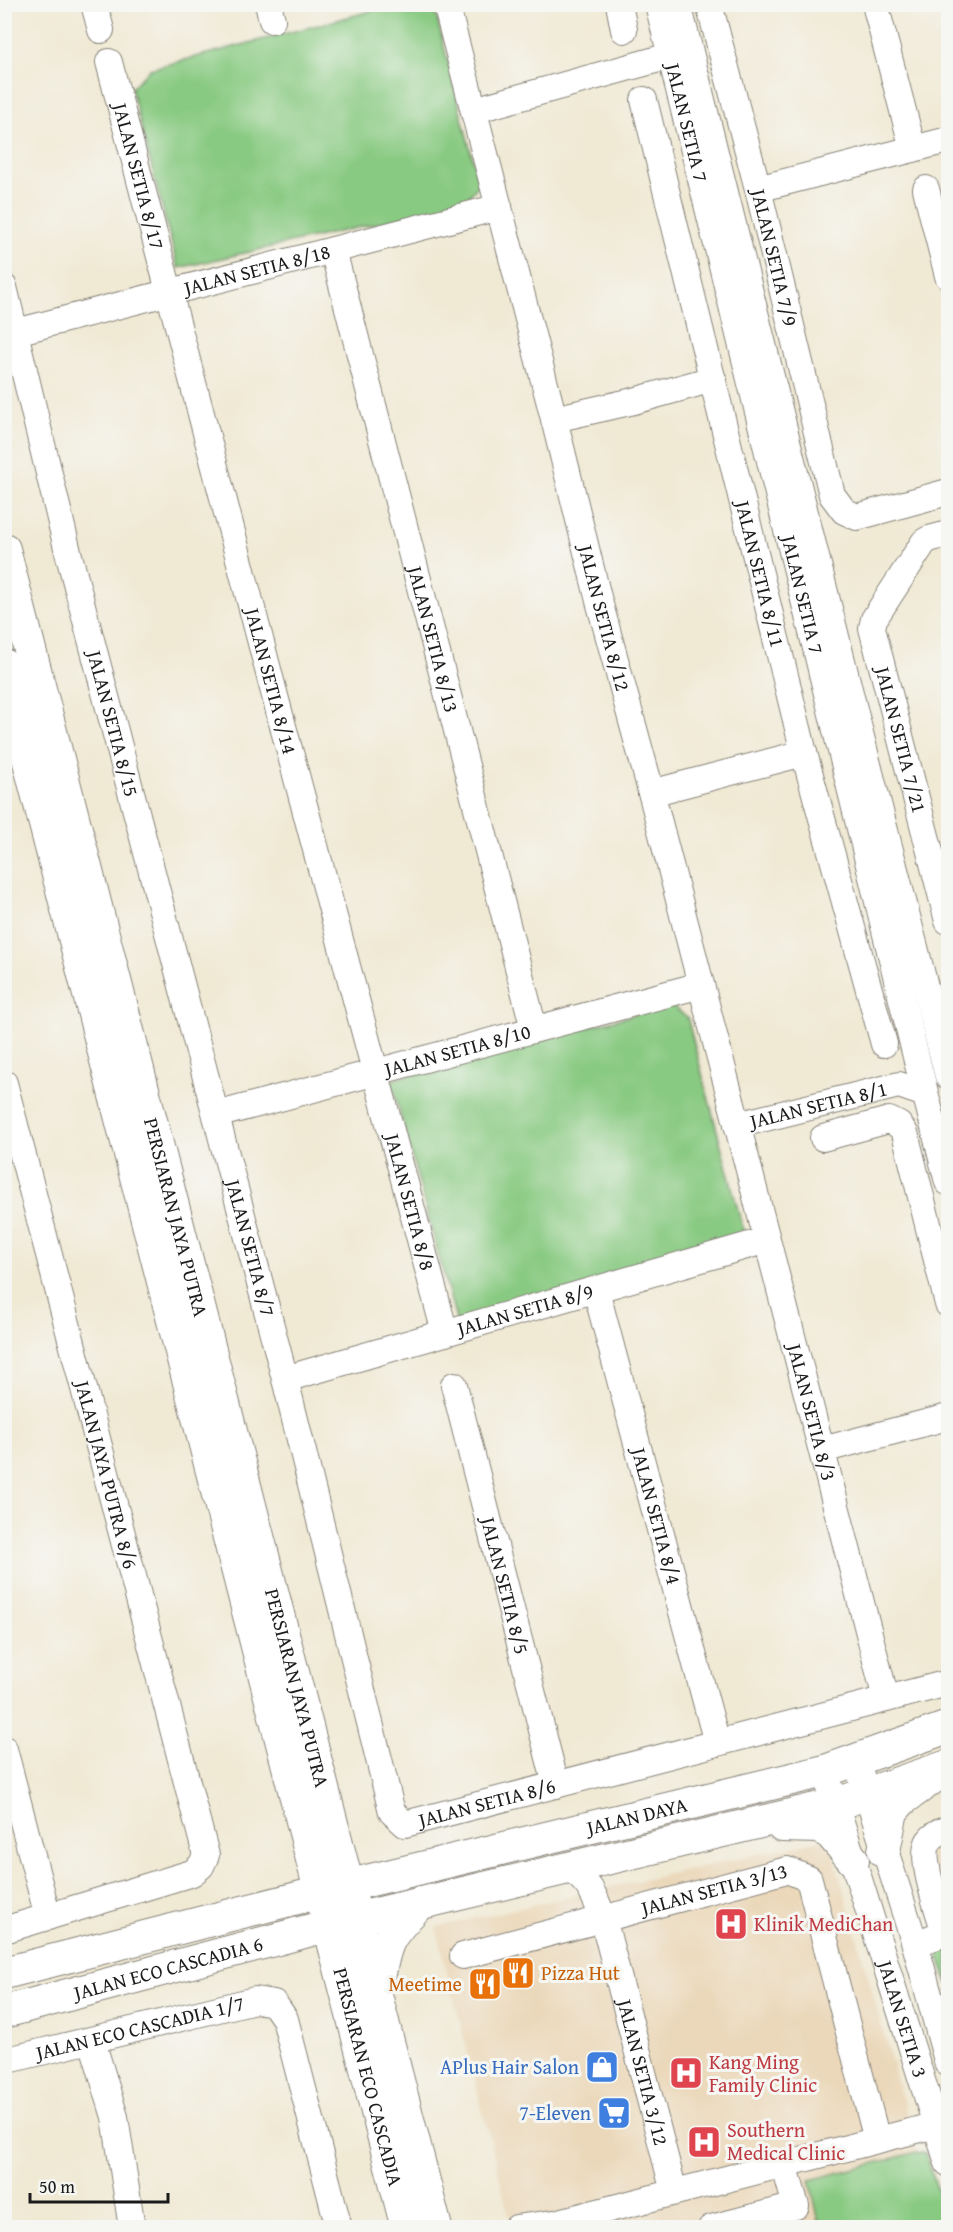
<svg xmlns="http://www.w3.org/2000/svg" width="953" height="2232" font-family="'Gentium Book Plus',serif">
<rect width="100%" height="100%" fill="#f6f6f2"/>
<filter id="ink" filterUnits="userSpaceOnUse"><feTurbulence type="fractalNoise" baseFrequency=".0167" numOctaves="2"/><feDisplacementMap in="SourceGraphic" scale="12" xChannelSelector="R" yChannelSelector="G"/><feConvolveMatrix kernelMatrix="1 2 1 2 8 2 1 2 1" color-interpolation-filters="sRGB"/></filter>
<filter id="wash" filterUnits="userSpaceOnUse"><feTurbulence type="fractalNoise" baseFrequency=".008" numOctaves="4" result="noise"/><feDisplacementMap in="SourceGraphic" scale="24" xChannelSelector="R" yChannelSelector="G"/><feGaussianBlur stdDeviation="1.35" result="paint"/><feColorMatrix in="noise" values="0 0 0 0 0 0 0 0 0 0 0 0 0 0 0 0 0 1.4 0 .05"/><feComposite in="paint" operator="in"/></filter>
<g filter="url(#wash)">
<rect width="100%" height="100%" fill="#f0e9d4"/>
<path fill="#ebd8ba" d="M948,1821V1937L923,1839Z
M829,1838L917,2152L810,2180L820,2227H512L436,1927Z"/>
<path fill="#89ca82" stroke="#52734f" stroke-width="1.5" d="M394,5H422L436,15L479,184L463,204L178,268L131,88L150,69Z
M670,1005L687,1017L746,1240L457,1323L391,1080Z
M948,1941V1984L938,1954L943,1943Z
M917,2152L925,2154L948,2220V2227H820L810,2180Z"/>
</g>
<g filter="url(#ink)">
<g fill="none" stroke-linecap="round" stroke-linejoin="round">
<defs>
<g id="minor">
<path d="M94,4L101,30"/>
<path d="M268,4L272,20"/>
<path id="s1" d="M446,4L554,419L599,601L648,780L886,1699"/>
<path d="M619,4L624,30"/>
<path id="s2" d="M658,4L918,1065L948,1182"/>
<path d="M678,4L864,749L948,1076"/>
<path id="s3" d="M709,4L758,189L832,495L844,511L857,517L948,492"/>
<path d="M875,4L913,149"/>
<path id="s4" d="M109,62L272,685L445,1333"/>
<path id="s5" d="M644,100L804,753L884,1044"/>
<path d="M474,110L688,51"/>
<path d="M758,189L948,140"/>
<path d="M926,189L948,276"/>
<path id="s6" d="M333,250L534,1029"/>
<path id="s7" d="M4,287L67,548L285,1379L392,1812L405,1824L948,1683"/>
<path id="s8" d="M16,332L499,207"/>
<path d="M554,419L634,401L713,379"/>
<path id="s9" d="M948,534L929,539L924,542L874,619L872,628L948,921"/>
<path d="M651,793L804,753"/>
<path id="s10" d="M4,1083L206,1855L201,1866L192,1873L4,1930"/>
<path id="s11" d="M216,1115L701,985"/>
<path id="s12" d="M737,1125L899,1085L925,1094"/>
<path d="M823,1138L889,1120L899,1125L905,1133L948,1304"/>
<path id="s13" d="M596,1290L717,1743"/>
<path id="s14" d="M285,1379L767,1240"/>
<path id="s15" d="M454,1385L556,1785"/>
<path d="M822,1450L948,1417"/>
<path d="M4,1749L48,1917"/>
<path d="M856,1760L915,1944L948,2064"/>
<path id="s16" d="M825,1771L948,2163"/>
<path id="s17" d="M568,1868C590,1882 594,1894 603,1918L674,2192"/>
<path d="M915,1944L945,1933C940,1915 918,1857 929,1841C934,1834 941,1831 948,1829"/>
<path id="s18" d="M463,1956L787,1870L809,1879L877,2140"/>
<path d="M92,2041L115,2117L132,2228"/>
<path id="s19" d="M4,2061L255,2000L274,2003L285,2019L339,2228"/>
<path d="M517,2228L555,2223L948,2122"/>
<path d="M711,2228L796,2206L784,2164"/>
</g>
<g id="major">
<path id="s20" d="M4,549L436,2228"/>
<path id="s21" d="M4,665L407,2228"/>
<path d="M782,1826L820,1827L831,1834L853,1860"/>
<path d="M884,1851L892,1811L902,1800L930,1780"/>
<path id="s22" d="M4,1973L321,1892L825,1771L948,1727"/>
<path d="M378,1985C385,1940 388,1936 420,1903"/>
<path id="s23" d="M4,2012L330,1925L836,1804L948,1766"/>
</g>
</defs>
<use href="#minor" stroke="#868278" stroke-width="28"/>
<use href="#major" stroke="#868278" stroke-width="34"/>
<use href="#minor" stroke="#fff" stroke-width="26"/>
<use href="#major" stroke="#fff" stroke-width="32"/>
</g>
</g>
<defs>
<symbol id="hospital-square" viewBox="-11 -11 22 22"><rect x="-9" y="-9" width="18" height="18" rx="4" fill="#e0444e" stroke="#f6f6f2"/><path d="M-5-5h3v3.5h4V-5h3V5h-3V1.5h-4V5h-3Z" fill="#fff"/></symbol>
<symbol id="restaurant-square" viewBox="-11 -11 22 22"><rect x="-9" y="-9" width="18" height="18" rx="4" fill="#e8710a" stroke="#f6f6f2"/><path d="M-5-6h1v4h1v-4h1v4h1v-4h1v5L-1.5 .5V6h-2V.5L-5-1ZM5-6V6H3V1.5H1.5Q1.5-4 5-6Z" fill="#fff"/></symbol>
<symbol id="shop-square" viewBox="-11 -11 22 22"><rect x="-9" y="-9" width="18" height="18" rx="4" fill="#3f7fe0" stroke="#f6f6f2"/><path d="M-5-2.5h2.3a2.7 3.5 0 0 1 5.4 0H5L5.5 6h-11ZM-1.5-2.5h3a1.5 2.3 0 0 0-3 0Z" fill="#fff"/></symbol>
<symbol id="supermarket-square" viewBox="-11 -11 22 22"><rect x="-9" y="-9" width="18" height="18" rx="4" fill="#3f7fe0" stroke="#f6f6f2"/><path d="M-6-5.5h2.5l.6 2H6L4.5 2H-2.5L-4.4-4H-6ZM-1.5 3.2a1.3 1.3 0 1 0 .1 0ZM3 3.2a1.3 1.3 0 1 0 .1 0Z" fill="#fff"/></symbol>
</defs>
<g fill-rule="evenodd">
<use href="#hospital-square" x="712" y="1905" width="38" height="38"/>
<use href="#restaurant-square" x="499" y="1954" width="38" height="38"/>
<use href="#restaurant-square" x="466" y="1965" width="38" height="38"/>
<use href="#shop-square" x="583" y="2048" width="38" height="38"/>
<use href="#hospital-square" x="667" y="2054" width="38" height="38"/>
<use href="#supermarket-square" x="595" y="2094" width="38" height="38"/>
<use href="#hospital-square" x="685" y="2123" width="38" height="38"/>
</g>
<g text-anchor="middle" stroke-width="6" stroke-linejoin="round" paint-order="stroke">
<g font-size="20" fill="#1c1c1c" stroke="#f6f6f2">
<text dy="7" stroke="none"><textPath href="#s2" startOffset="122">JALAN SETIA 7</textPath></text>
<text dy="7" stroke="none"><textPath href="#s4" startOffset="118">JALAN SETIA 8/17</textPath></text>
<text dy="7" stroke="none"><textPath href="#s3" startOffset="262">JALAN SETIA 7/9</textPath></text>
<text dy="7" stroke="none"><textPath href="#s8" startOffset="249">JALAN SETIA 8/18</textPath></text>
<text dy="7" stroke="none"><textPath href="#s5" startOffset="488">JALAN SETIA 8/11</textPath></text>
<text dy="7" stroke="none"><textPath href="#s2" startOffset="608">JALAN SETIA 7</textPath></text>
<text dy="7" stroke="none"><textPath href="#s1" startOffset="634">JALAN SETIA 8/12</textPath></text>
<text dy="7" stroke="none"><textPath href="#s6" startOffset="402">JALAN SETIA 8/13</textPath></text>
<text dy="7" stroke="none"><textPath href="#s4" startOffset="640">JALAN SETIA 8/14</textPath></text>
<text dy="7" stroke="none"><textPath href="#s7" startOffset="450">JALAN SETIA 8/15</textPath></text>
<text dy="7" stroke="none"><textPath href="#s9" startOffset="242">JALAN SETIA 7/21</textPath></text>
<text dy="7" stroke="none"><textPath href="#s11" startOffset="250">JALAN SETIA 8/10</textPath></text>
<text dy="7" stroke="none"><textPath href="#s12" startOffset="84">JALAN SETIA 8/1</textPath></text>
<text dy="7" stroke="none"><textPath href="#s4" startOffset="1179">JALAN SETIA 8/8</textPath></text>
<text dy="7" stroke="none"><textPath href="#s20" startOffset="690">PERSIARAN JAYA PUTRA</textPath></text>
<text dy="7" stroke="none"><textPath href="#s7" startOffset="992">JALAN SETIA 8/7</textPath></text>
<text dy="7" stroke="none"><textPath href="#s14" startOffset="250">JALAN SETIA 8/9</textPath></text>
<text dy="7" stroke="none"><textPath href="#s1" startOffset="1455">JALAN SETIA 8/3</textPath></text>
<text dy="7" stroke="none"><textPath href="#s10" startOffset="405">JALAN JAYA PUTRA 8/6</textPath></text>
<text dy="7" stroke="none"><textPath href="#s13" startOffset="234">JALAN SETIA 8/4</textPath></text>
<text dy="7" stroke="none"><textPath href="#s15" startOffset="207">JALAN SETIA 8/5</textPath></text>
<text dy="7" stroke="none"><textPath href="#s20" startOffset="1176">PERSIARAN JAYA PUTRA</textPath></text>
<text dy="7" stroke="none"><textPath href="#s7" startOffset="1676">JALAN SETIA 8/6</textPath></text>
<text dy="7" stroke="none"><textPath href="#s22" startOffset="652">JALAN DAYA</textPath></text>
<text dy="7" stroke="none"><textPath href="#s18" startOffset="260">JALAN SETIA 3/13</textPath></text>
<text dy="7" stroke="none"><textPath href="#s23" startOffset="170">JALAN ECO CASCADIA 6</textPath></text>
<text dy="7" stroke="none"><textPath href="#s16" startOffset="260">JALAN SETIA 3</textPath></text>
<text dy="7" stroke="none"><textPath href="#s19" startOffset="140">JALAN ECO CASCADIA 1/7</textPath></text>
<text dy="7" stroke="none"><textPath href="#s17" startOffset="222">JALAN SETIA 3/12</textPath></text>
<text dy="7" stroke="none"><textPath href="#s21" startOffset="1458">PERSIARAN ECO CASCADIA</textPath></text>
</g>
<g font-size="20" fill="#be3a42" stroke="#f6f6f2" text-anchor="start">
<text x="754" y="1931">Klinik MediChan</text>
<text x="709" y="2069">Kang Ming<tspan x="709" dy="23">Family Clinic</tspan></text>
<text x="727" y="2137">Southern<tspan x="727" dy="23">Medical Clinic</tspan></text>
</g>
<g font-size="20" fill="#c56008" stroke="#f6f6f2" text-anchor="start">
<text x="541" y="1980">Pizza Hut</text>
<text x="462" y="1991" text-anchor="end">Meetime</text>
</g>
<g font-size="20" fill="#366cbe" stroke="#f6f6f2" text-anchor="end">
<text x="579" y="2074">APlus Hair Salon</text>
<text x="591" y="2120">7-Eleven</text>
</g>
</g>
<rect width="953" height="2232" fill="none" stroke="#f6f6f2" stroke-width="24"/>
<path d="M30 2193v9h138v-9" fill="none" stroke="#1c1c1c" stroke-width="3"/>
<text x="39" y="2193" font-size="18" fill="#1c1c1c" stroke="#f6f6f2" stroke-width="4.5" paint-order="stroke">50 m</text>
</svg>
